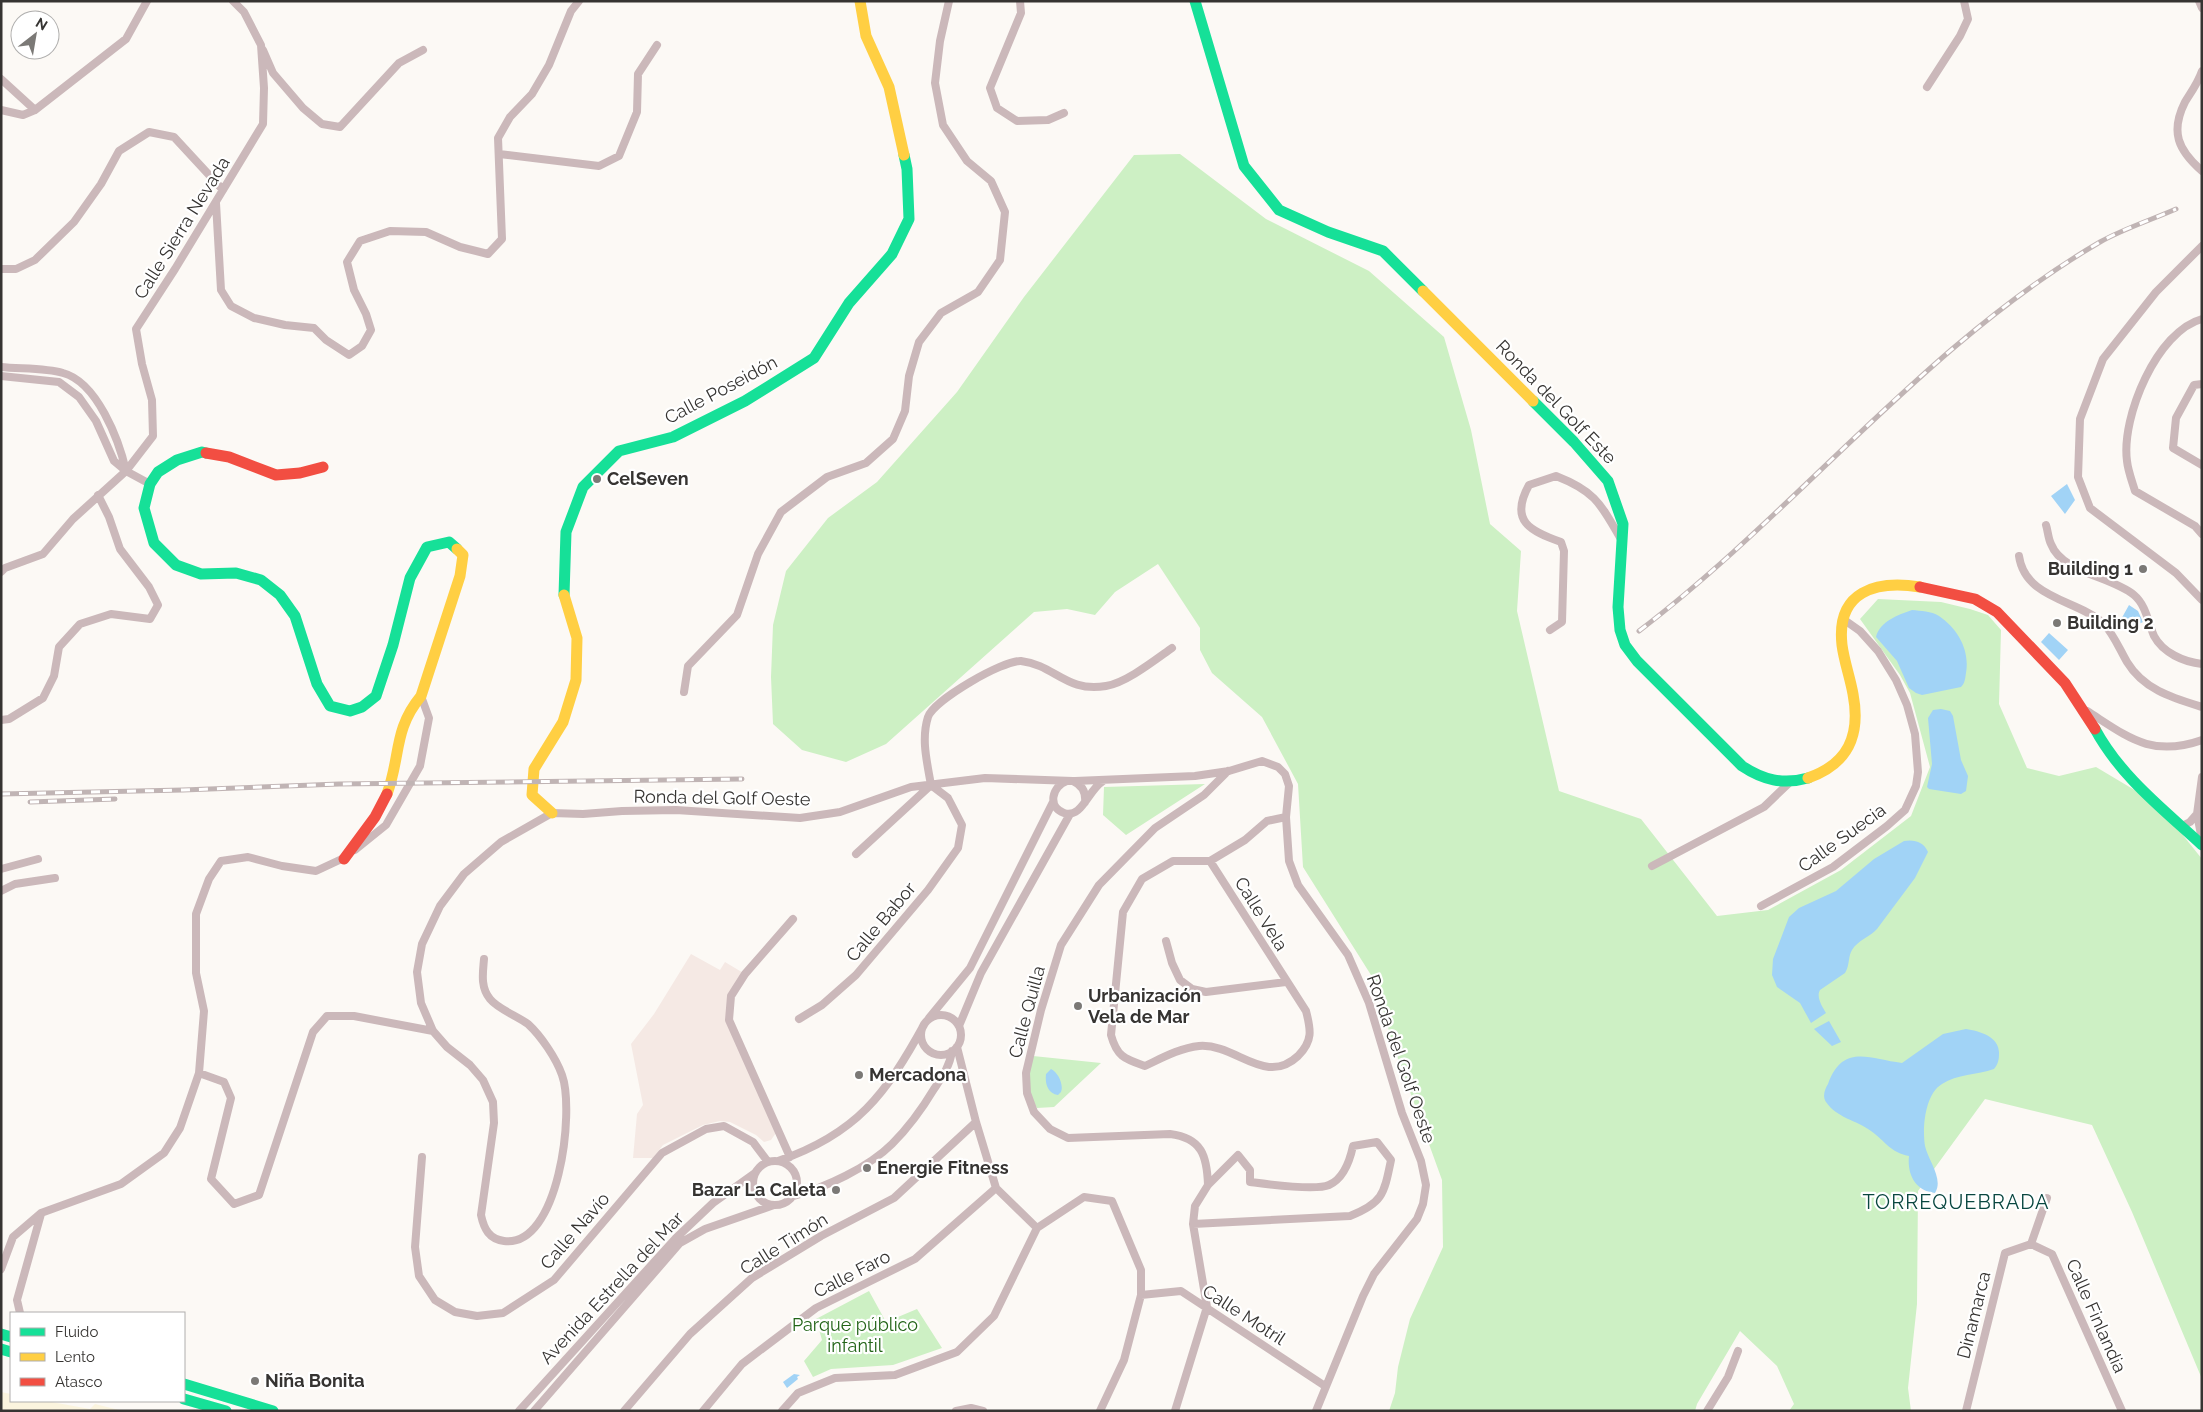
<svg xmlns="http://www.w3.org/2000/svg" width="2203" height="1412" font-family="Raleway,sans-serif">
<rect width="100%" height="100%" fill="#fcf9f5"/>
<path fill="#f5e9e4" d="M691,954L720,970L725,962L745,974L731,996L729,1020L778,1130L771,1140L764,1142L756,1135L730,1122L720,1121L703,1125L663,1145L653,1158H633L637,1114L643,1105L631,1044L654,1014Z"/>
<path fill="#cdf0c4" d="M1180,154L1266,219L1369,271L1444,337L1471,430L1490,524L1521,551L1517,611L1559,791L1641,819L1717,916L1768,910L1841,870L1911,816L1930,767L1910,693L1900,675L1860,619L1878,599L1941,602L1970,609L1988,615L2001,630L1999,704L2027,768L2059,776L2096,767L2158,804L2202,859V1379L2132,1212L2092,1125L1985,1099L1918,1191L1917,1304L1908,1388L1911,1411H1789L1794,1404L1777,1366L1740,1331L1697,1404L1695,1411H1389L1395,1393L1398,1367L1410,1319L1443,1247L1442,1180L1392,1042L1376,983L1303,867L1298,784L1262,717L1212,673L1200,650V628L1158,564L1115,592L1095,615L1067,609L1034,612L886,744L846,762L802,750L773,724L771,677L773,625L786,571L828,518L877,482L957,392L1024,297L1134,155Z
M1205,784L1126,835L1103,815L1104,787Z
M1033,1056L1101,1063L1054,1107L1037,1108C1026,1089 1028,1077 1033,1056Z
M869,1291L886,1322L917,1309L942,1348L893,1365L831,1369L813,1377L804,1361L822,1340L816,1319Z"/>
<path fill="#fbf4de" d="M1,1392L11,1394V1401H46L90,1409L95,1404L123,1411H1Z"/>
<path fill="#a1d3f6" d="M2067,484L2075,500L2065,514L2051,496Z
M2129,605L2138,611L2143,622L2124,631L2119,623Z
M1912,610C1921,611 1931,611 1939,616C1958,629 1970,650 1966,673C1965,679 1965,683 1961,687L1922,695L1916,693L1909,688L1897,661L1876,637C1880,621 1898,615 1912,610Z
M2049,633L2068,650L2059,660L2041,642Z
M1941,709L1950,711L1953,716L1961,760L1968,776L1966,791L1961,794L1929,789L1927,787L1932,764L1928,718L1933,710Z
M1904,841C1914,839 1924,842 1928,852L1915,878L1877,929C1870,937 1858,940 1852,950C1848,956 1850,965 1845,973L1820,990C1816,997 1822,1006 1826,1013L1811,1023L1800,1003L1777,987L1772,975L1773,959L1789,917L1799,908L1836,891L1874,859Z
M1829,1021L1841,1042L1832,1046L1814,1029Z
M1966,1029C1980,1031 2000,1037 1999,1054C1999,1060 1998,1064 1994,1069C1977,1075 1957,1074 1942,1084C1925,1094 1922,1128 1925,1146C1928,1160 1944,1179 1935,1193C1915,1191 1907,1174 1909,1156C1890,1152 1886,1142 1871,1131C1856,1120 1837,1118 1826,1102C1822,1096 1825,1089 1828,1084C1843,1043 1869,1059 1902,1063L1943,1034Z
M1051,1069C1058,1072 1064,1085 1061,1092L1058,1095C1047,1093 1045,1083 1046,1074Z
M794,1374L800,1375L797,1377L798,1379L787,1388L783,1382Z"/>
<g fill="none" stroke-linecap="round" stroke-linejoin="round">
<path stroke="#cbb8ba" stroke-width="8" d="M1020,1L1021,13L990,88L997,108L1017,121L1048,120L1064,113
M2199,1L2202,8
M263,50L273,73L303,108L322,124L340,127L399,63L423,50
M2202,71C2198,83 2191,92 2185,102C2170,132 2178,150 2202,171
M1,79L35,110
M1927,87L1960,36L1968,19L1964,1
M1,110L23,115L35,110L126,39L147,1
M499,154L599,166L619,156L637,112L638,74L657,45
M216,203L221,290L231,306L254,318L285,325L314,328L326,340L349,355L362,346L371,330L366,314L354,290L347,262L360,241L390,231L426,232L460,247L488,254L502,239L498,138L510,117L532,94L549,65L571,11L579,1
M2202,246L2156,292L2103,359L2080,419L2078,477L2090,508L2176,573L2202,600
M1,269H16L35,260L74,222L101,184L119,151L149,132L174,137L223,190
M2202,319C2157,331 2121,417 2127,461C2128,471 2132,481 2135,491L2195,526L2202,534
M1,367C20,369 46,368 63,373C97,382 119,440 126,471L114,461L96,421L79,397L59,382L1,376
M2202,384L2194,385L2176,418L2173,448L2202,465
M126,471L150,484
M2046,525C2048,531 2048,538 2051,544C2062,573 2111,576 2134,595C2146,605 2148,622 2154,636C2163,653 2184,662 2202,664
M2019,556C2025,599 2078,600 2103,623C2113,633 2120,650 2127,662C2144,690 2173,698 2202,707
M1,572L5,568L43,554L73,519L126,471L153,436L152,400L142,364L136,329L175,269L263,124L264,88L261,45L244,12L233,1
M1550,630L1562,622L1564,551L1561,542C1530,531 1509,521 1529,485L1556,476C1597,492 1601,505 1622,541
M684,692L688,666L737,615L758,554L781,512L827,477L866,463L893,439L905,411L909,376L919,342L941,313L978,292L1000,260L1005,212L991,181L967,161L943,125L935,83L940,41L949,1
M2087,711C2128,737 2151,758 2202,740
M1,720L9,719L43,698L54,676L59,647L80,624L111,614L150,619L158,605L149,587L120,549L109,517L98,495
M2202,777L2197,814L2202,840
M1067,781C1052,786 1047,807 1064,813C1082,819 1088,790 1103,781
M1075,781L1195,776L1229,771L1262,761L1278,767L1285,774L1289,786L1286,817L1289,861L1298,885L1348,955L1369,1003L1402,1113L1421,1161L1426,1185L1423,1204L1417,1219L1374,1274L1363,1296L1316,1411
M2182,826L2190,822L2197,814
M355,850L386,825L420,766L429,718L421,696
M856,854L931,785
M1210,861L1306,1011C1311,1030 1313,1041 1298,1056C1265,1087 1236,1043 1199,1046C1180,1048 1162,1058 1145,1066C1125,1059 1117,1057 1111,1035L1123,912L1142,879L1173,861H1210L1245,840L1267,821L1286,817
M1652,866L1764,807L1790,782
M1,869L38,859
M1,891L15,884L55,878
M1761,906L1833,867L1887,826L1905,810L1916,786L1918,772L1915,734L1907,705L1896,680L1878,651L1860,631L1843,619
M1166,941L1172,963L1180,980L1192,989L1206,992L1286,982
M484,959C483,972 480,987 490,999C498,1009 517,1016 528,1024C541,1036 556,1058 562,1075C575,1111 559,1248 504,1241C489,1239 484,1229 481,1215L494,1123L493,1102L483,1080L470,1065L447,1047L433,1031L421,1003L417,972L422,944L440,906L464,874L501,842L552,813L583,814L622,811L676,810L800,818L840,812L911,787L985,778L1073,781C1082,785 1086,792 1085,802
M921 1035a20 20 0 1 1 40 0a20 20 0 1 1-40 0Z
M929,1018L970,968L1053,802
M799,1019L822,1005L856,975L928,890L958,848L962,825L948,798L931,785C927,762 921,739 928,717C934,700 1003,660 1021,661C1055,665 1066,693 1106,686C1126,683 1155,660 1172,648
M959,1026L981,973L1070,814
M957,1047L976,1122L996,1188L1037,1228
M199,1073L224,1082L231,1098L211,1179L234,1204L259,1195L313,1032L327,1016H354L433,1031
M422,1157L415,1247L419,1276L435,1300L455,1312L477,1316L503,1313L554,1280L662,1153L706,1129L724,1126L753,1142L768,1162
M790,1157L729,1020L731,996L745,974L793,919
M753 1183a22 22 0 1 1 44 0a22 22 0 1 1-44 0Z
M778,1161C857,1134 886,1094 925,1023
M1208,1185C1207,1156 1202,1138 1170,1134L1068,1138L1050,1129L1034,1112L1027,1093L1026,1073L1041,1010L1061,945L1099,885L1155,828L1204,795L1228,771
M793,1196C825,1188 869,1167 892,1144C908,1128 922,1109 934,1089C942,1077 950,1066 952,1051
M1037,1228L1084,1197L1112,1201L1141,1270V1295L1124,1360L1100,1411
M2031,1244L2052,1254L2122,1411
M2031,1244L2047,1198
M1,1269L13,1237L41,1213L121,1184L164,1153L180,1128L199,1073L204,1011L196,973V914L209,879L221,861L248,857L282,866L316,871L346,857
M1141,1295L1181,1291L1325,1386
M20,1313L17,1300L41,1214
M519,1411L676,1238L713,1203L755,1173
M534,1411L680,1243L705,1229L774,1205
M624,1411L690,1334L752,1278L821,1236L894,1198L976,1122
M703,1411L742,1364L816,1308L915,1259L996,1188
M782,1411L798,1393L835,1378L895,1375L957,1352L994,1316L1037,1228
M956,1411L971,1408L983,1411
M1175,1411L1207,1307L1193,1224L1195,1206L1208,1185L1238,1155L1250,1170V1182C1266,1184 1315,1191 1329,1185C1343,1179 1350,1160 1353,1146L1377,1142L1391,1160C1384,1194 1383,1203 1350,1216L1193,1224
M1707,1411L1728,1377L1738,1351
M1966,1411L2005,1253L2031,1244"/>
<path stroke="#16e098" stroke-width="11" d="M1195,1L1244,166L1279,210L1328,232L1383,251L1423,291
M1533,401L1574,442L1608,481L1623,524L1618,607L1620,630L1625,645L1637,661L1742,766C1763,780 1783,785 1808,778
M206,453L202,452L177,460L158,472L150,484L144,508L154,543L176,565L201,574L236,573L261,580L280,595L295,616L317,684L330,706L350,711L362,707L376,696L393,645L410,578L427,547L449,542L457,549
M564,595L566,532L583,487L619,451L673,437L745,401L814,358L849,303L892,254L909,219L907,169L904,155
M2095,729C2121,777 2163,809 2202,845
M1,1334L11,1337
M1,1349L11,1352
M184,1384L273,1411
M184,1399L226,1411"/>
<path stroke="#ffcf43" stroke-width="11" d="M860,1L866,36L889,87L904,155
M1423,291L1533,401
M1808,778C1848,764 1861,736 1853,694C1850,677 1844,661 1842,645C1836,591 1876,580 1920,587
M387,794C401,756 393,730 421,696L460,576L463,555L457,549
M552,813L532,795L534,769L563,722L576,680L577,638L564,595"/>
<path stroke="#f24e42" stroke-width="11" d="M206,453L229,457L276,475L300,473L323,467
M1920,587L1975,599L1997,612L2065,683L2095,729
M344,859L375,817L387,794"/>
<defs>
<path id="rail" d="M1639,631C1799,509 1925,344 2100,242C2123,229 2151,220 2176,209
M1,794L183,790L339,784L742,779
M30,802L115,799"/>
</defs>
<use href="#rail" stroke="#c0b4b4" stroke-width="5"/>
<use href="#rail" stroke="#fff" stroke-width="3" stroke-dasharray="9" stroke-linecap="butt"/>
</g>
<g fill="#7b7976" stroke="#fff" stroke-width="2">
<circle cx="597" cy="479" r="5"/>
<circle cx="2143" cy="569" r="5"/>
<circle cx="2057" cy="623" r="5"/>
<circle cx="1078" cy="1006" r="5"/>
<circle cx="859" cy="1075" r="5"/>
<circle cx="867" cy="1168" r="5"/>
<circle cx="836" cy="1190" r="5"/>
<circle cx="255" cy="1381" r="5"/>
</g>
<g text-anchor="middle" stroke-width="4.5" stroke-linejoin="round" paint-order="stroke">
<g font-size="18" fill="#363432" stroke="#fff">
<text transform="translate(182 228) rotate(-58)" y="6">Calle Sierra Nevada</text>
<text transform="translate(721 390) rotate(-28)" y="6">Calle Poseidón</text>
<text transform="translate(1556 402) rotate(46)" y="6">Ronda del Golf Este</text>
<text transform="translate(722 798) rotate(1)" y="6">Ronda del Golf Oeste</text>
<text transform="translate(1842 838) rotate(-36)" y="6">Calle Suecia</text>
<text transform="translate(1261 914) rotate(58)" y="6">Calle Vela</text>
<text transform="translate(881 922) rotate(-50)" y="6">Calle Babor</text>
<text transform="translate(1027 1012) rotate(-75)" y="6">Calle Quilla</text>
<text transform="translate(1401 1059) rotate(71)" y="6">Ronda del Golf Oeste</text>
<text transform="translate(575 1231) rotate(-49)" y="6">Calle Navío</text>
<text transform="translate(784 1244) rotate(-32)" y="6">Calle Timón</text>
<text transform="translate(852 1274) rotate(-27)" y="6">Calle Faro</text>
<text transform="translate(612 1288) rotate(-47)" y="6">Avenida Estrella del Mar</text>
<text transform="translate(1244 1315) rotate(33)" y="6">Calle Motril</text>
<text transform="translate(1974 1315) rotate(-76)" y="6">Dinamarca</text>
<text transform="translate(2096 1316) rotate(66)" y="6">Calle Finlandia</text>
</g>
<g font-size="18" font-weight="bold" fill="#363432" stroke="#fff" text-anchor="start">
<text x="607" y="485">CelSeven</text>
<text x="2133" y="575" text-anchor="end">Building 1</text>
<text x="2067" y="629">Building 2</text>
<text x="1088" y="1002">Urbanización<tspan x="1088" dy="21">Vela de Mar</tspan></text>
<text x="869" y="1081">Mercadona</text>
<text x="877" y="1174">Energie Fitness</text>
<text x="826" y="1196" text-anchor="end">Bazar La Caleta</text>
<text x="265" y="1387">Niña Bonita</text>
</g>
<g font-size="18" fill="#226417" stroke="#fff">
<text x="855" y="1331">Parque público<tspan x="855" dy="21">infantil</tspan></text>
</g>
<g font-size="20" letter-spacing="1" fill="#0a4740" stroke="#fff">
<text x="1956" y="1209">TORREQUEBRADA</text>
</g>
</g>
<rect width="2203" height="1412" fill="none" stroke="#363432" stroke-width="5"/>
<rect x="10" y="1312" width="175" height="90" fill="#ffffff" stroke="#afaead"/>
<rect x="20" y="1328" width="25" height="8" fill="#16e098" stroke="#afaead"/>
<text x="55" y="1337" font-size="15" fill="#363432">Fluido</text>
<rect x="20" y="1353" width="25" height="8" fill="#ffcf43" stroke="#afaead"/>
<text x="55" y="1362" font-size="15" fill="#363432">Lento</text>
<rect x="20" y="1378" width="25" height="8" fill="#f24e42" stroke="#afaead"/>
<text x="55" y="1387" font-size="15" fill="#363432">Atasco</text>
<g transform="translate(35 35) rotate(31)"><circle r="24" fill="#ffffff" stroke="#afaead"/>
<path d="M0-4L9 19L0 12L-9 19Z" fill="#7b7976"/>
<text y="-8" font-size="14" font-weight="bold" text-anchor="middle" fill="#363432">N</text>
</g>
</svg>
